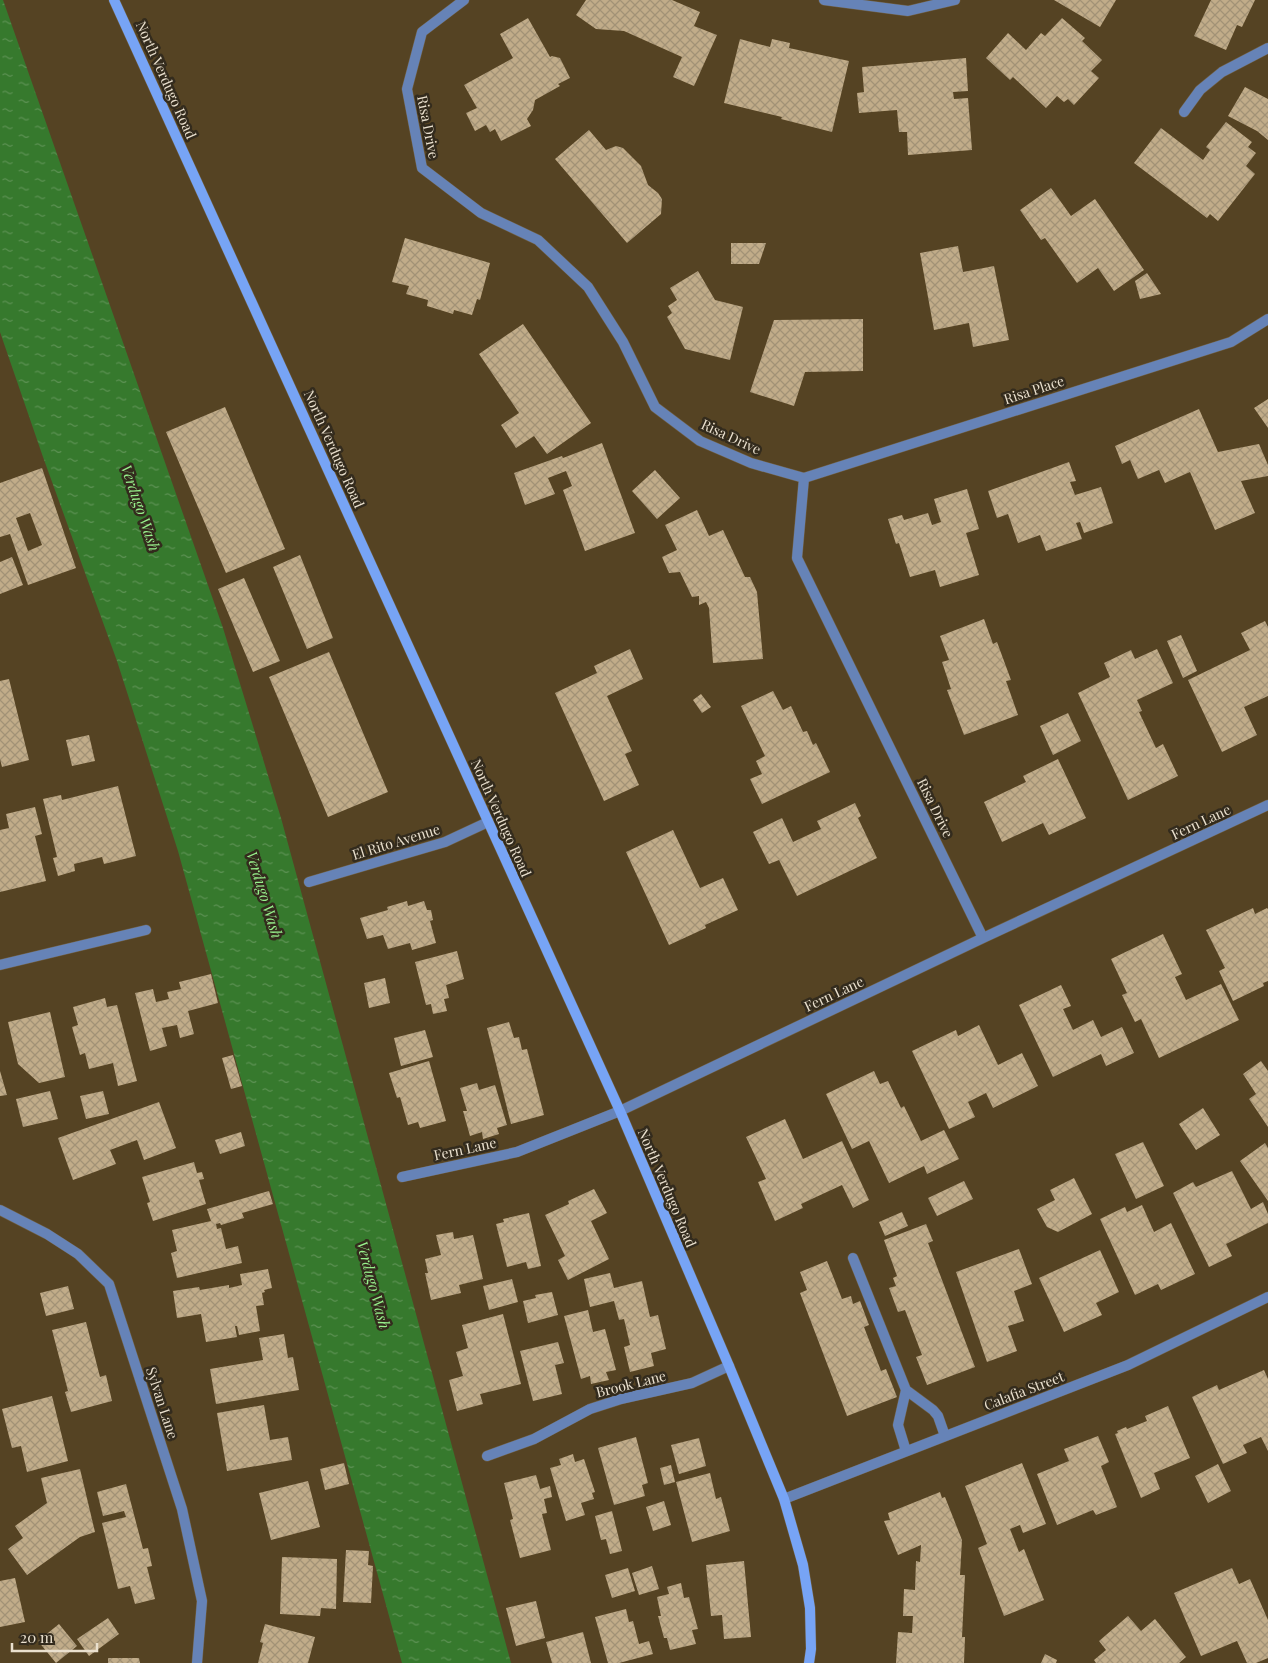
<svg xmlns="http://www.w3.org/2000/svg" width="1268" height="1663" font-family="'Playfair Display',serif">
<defs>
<pattern id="water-ripples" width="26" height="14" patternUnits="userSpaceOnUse" patternTransform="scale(1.25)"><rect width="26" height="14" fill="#36792d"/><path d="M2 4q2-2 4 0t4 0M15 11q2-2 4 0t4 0" fill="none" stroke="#5d9254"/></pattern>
<pattern id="building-cross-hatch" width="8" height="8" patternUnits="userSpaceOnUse" patternTransform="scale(1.25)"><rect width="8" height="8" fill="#c1ac89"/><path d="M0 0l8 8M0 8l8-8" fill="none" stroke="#a29276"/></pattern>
</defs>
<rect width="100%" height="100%" fill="#554323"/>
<path fill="url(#water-ripples)" d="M0,0H3L223,628L281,818L511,1663H402L178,851L117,661L43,457L0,332Z"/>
<path fill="url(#building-cross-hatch)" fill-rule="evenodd" d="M586,0H672L700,12L694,26L717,35L694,86L673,77L682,57L624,31L596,29L576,15Z
M1054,0H1116L1100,27Z
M1211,0H1255L1242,27L1237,25L1226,50L1194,36Z
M528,18L550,57L552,56L560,58L570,78L558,84L560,86L535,100L533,110L527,119L531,126L501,141L495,129L490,132L486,125L475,131L466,113L477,108L464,85L513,58L500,34Z
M1062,18L1085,38L1082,41L1102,60L1091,71L1099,78L1074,105L1068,99L1064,102L1057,96L1046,108L1013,77L1010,80L986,58L1008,33L1026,50L1041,33L1045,36Z
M740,39L770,47L772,39L790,43L789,48L849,61L832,132L781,119L782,117L724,103Z
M966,58L968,91L953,92L954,99L968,98L972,150L908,155L907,132H899L897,110L859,113L857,93L864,92L862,67Z
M1245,87L1268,99V140L1257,131L1228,116Z
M1226,122L1252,142L1248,147L1256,153L1246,166L1255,174L1218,221L1210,214L1207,218L1134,163L1161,128L1203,160L1210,150L1206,147Z
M589,130L606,150L616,146L623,148L641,166L648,185L658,193L662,199L661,214L627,243L555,159Z
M1051,188L1071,216L1095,199L1144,270L1114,291L1098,268L1077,283L1045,238L1041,240L1020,210Z
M405,238L490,263L480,300L477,299L472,315L454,310L453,314L427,306L428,300L406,294L409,286L392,282Z
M731,243H766L759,264H731Z
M958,246L963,272L994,266L1009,340L973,347L969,323L934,330L920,253Z
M698,271L715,300L743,307L730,360L685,349L667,317L672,313L668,306L677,300L670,288Z
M1147,273L1161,294L1140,299L1135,281Z
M863,319V371L805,372L794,406L750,392L774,320Z
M523,324L591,423L547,454L534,436L516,448L501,425L519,413L479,354Z
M1268,399V428L1254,408Z
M225,407L285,549L226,573L166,432Z
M1199,409L1218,452L1259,444L1268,465V476L1241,481L1255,513L1215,530L1190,472L1165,483L1159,470L1138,479L1130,460L1122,464L1115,446Z
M602,443L635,533L585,551L563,490L572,486L566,471L548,478L555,494L525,505L514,473L562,456L563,458Z
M1069,462L1076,481L1070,482L1075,495L1101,487L1113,523L1084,533L1080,522L1076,523L1082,539L1046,551L1040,535L1018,543L1008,514L997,518L988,491Z
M42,468L76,568L28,585L10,534L0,537V483ZM30,513L42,545L28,551L16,518Z
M655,470L680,498L657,519L632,491Z
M967,489L979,529L966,533L979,575L940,587L935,570L910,577L899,543L896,544L888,519L902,515L904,520L928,513L932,525L941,522L934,499Z
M697,510L709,536L723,530L745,577H750L757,592L763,659L713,663L709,608L706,602L699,605V596L692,597L680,572L669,573L662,557L677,550L665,525Z
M300,555L333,638L307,649L273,567Z
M12,557L23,585L0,594V562Z
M244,578L280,661L253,672L218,589Z
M984,619L993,644L997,642L1011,680L1006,681L1018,715L964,735L947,690L951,689L942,662L949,660L940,636Z
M1265,621L1268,627V696L1244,707L1257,735L1222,752L1188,680L1250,650L1241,633Z
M1181,635L1197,671L1183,678L1167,641Z
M630,649L643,679L607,696L632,751L625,754L639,785L604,801L555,693L597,673L594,666Z
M1157,649L1173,683L1137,700L1142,711L1139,712L1156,748L1163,744L1178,776L1128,800L1078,693L1110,677L1104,663L1131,650L1135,659Z
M329,652L388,792L328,817L269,677Z
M9,679L29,760L2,767L0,759V681Z
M773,691L783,710L791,706L803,732L807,731L813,745L816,743L830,772L762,804L750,779L762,774L756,761L765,756L741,706Z
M701,694L711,707L702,713L693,700Z
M1068,713L1081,741L1053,755L1040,726Z
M89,735L95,761L72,766L66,740Z
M1058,759L1086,818L1049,835L1043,823L1002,842L984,802L1026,782L1023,776Z
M118,786L136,856L104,864L102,857L74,864L75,871L58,876L53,858L57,857L43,799L61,795L62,800Z
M855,803L861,816L858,818L877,858L797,896L779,860L769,864L753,832L782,818L793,842L821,829L817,821Z
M35,807L42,834L35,836L46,881L0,892V830L9,828L6,814Z
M673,830L700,888L723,878L738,910L705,925L706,928L669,945L626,852Z
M407,901L408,906L424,901L427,910H431L433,920L430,921L436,943L412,950L410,943L388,949L383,935L367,939L360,918L388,910L387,907Z
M1253,908L1255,914L1267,908L1268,909V981L1263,983L1264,986L1233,1001L1219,971L1225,968L1206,930Z
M1163,934L1182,974L1175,977L1186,1000L1221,984L1239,1020L1159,1058L1141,1019L1135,1022L1122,995L1127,993L1111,959Z
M457,951L464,979L446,985L449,998L444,999L447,1011L433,1014L431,1004L426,1005L415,962Z
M211,974L218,1003L188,1011L194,1034L180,1038L177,1025L162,1028L167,1046L150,1051L135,993L153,989L156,1002L169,999L167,992L181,989L179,982Z
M385,978L390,1003L369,1008L364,983Z
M1061,985L1071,1006L1063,1009L1073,1030L1093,1020L1101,1037L1122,1027L1134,1053L1106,1066L1101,1054L1053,1077L1019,1005Z
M105,998L107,1007L117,1005L137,1081L118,1086L113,1063L89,1069L85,1053L80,1055L72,1027L78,1025L73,1007Z
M50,1012L65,1077L39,1083L18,1064L8,1022Z
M509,1022L514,1038L519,1037L522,1050L527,1049L544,1115L511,1124L487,1028Z
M979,1025L998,1065L1022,1053L1038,1086L993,1108L986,1093L968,1102L975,1117L949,1129L912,1051L956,1030L958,1036Z
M425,1030L433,1057L401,1066L394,1038Z
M233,1055L242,1086L231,1089L222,1058Z
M429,1061L446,1121L420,1128L418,1122L408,1125L400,1097L397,1098L389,1073Z
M1261,1061L1268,1071V1127L1249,1099L1256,1094L1243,1074Z
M0,1071L7,1095L0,1096Z
M874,1071L880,1084L888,1081L901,1108L904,1106L921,1141L944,1130L959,1159L927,1174L924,1166L889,1183L869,1141L852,1149L826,1094Z
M477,1083L479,1090L495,1085L507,1125L497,1128L499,1134L483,1139L482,1132L470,1136L463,1111H467L460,1088Z
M50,1091L58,1119L23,1127L16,1099Z
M103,1091L109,1114L86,1119L80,1096Z
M159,1102L176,1148L144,1160L137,1140L110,1150L116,1164L73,1180L58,1138Z
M1203,1108L1220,1135L1196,1150L1179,1124Z
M785,1119L803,1159L842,1141L869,1200L853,1208L842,1185L801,1204L803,1208L775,1221L758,1182L766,1179L746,1137Z
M241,1132L245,1146L220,1154L215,1140Z
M1143,1142L1164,1186L1136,1199L1115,1154Z
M1265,1143L1268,1148V1201L1240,1161Z
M194,1162L197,1173L202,1172L204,1179L199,1180L206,1204L153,1221L147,1203L150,1202L142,1177Z
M1232,1171L1251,1209L1263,1202L1268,1214V1223L1226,1244L1232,1256L1209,1267L1173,1193L1193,1182L1196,1187Z
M1074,1178L1092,1214L1058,1232L1047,1227L1037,1209L1055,1200L1050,1190Z
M964,1181L973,1199L937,1216L928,1198Z
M594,1189L607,1213L591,1221L609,1259L568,1280L558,1260L565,1256L545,1215L569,1204L568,1201Z
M269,1191L273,1204L242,1213L244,1218L221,1225L220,1223L216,1224L217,1229L221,1228L226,1249L238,1246L242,1263L177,1278L171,1253L177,1251L172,1230L211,1221L207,1209Z
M1142,1205L1154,1232L1171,1223L1195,1274L1161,1290L1158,1284L1135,1295L1100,1219L1125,1207L1127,1212Z
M902,1212L908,1226L885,1236L879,1222Z
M529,1213L541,1266L528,1269L526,1262L507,1267L496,1224L504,1222L503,1219Z
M926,1224L933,1241L928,1243L975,1367L927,1385L916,1357L922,1355L905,1310L898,1312L889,1288L896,1286L893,1278L897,1276L884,1240Z
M453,1232L454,1239L473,1235L483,1279L459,1285L461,1293L431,1300L425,1273H428L425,1259L441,1255L436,1235Z
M1019,1249L1032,1284L1014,1291L1024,1321L1008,1326L1017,1351L987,1362L956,1272Z
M1100,1250L1119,1292L1096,1303L1102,1315L1064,1332L1039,1278Z
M827,1261L842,1299L851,1296L853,1304L860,1301L869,1325L864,1327L881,1371L886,1369L897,1397L847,1416L800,1293L807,1290L800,1272Z
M268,1269L272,1288L264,1290L265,1292L262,1293L264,1305L256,1306L260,1331L239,1335L237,1326H235L237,1337L206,1342L201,1314L177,1318L173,1291L199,1287L200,1290L229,1285V1288L242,1285L240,1274Z
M610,1273L614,1288L642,1281L650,1317L658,1315L666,1349L651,1353L654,1366L630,1372L624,1347L630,1345L624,1319L619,1320L614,1301L590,1307L584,1279Z
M512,1279L518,1302L489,1310L483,1286Z
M68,1286L74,1309L46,1316L40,1293Z
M552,1292L558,1315L528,1323L523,1301L536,1298L535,1295Z
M588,1310L593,1332L605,1329L616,1370L606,1372L609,1380L591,1384L590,1376L581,1379L564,1316Z
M503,1314L521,1384L480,1394L483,1404L457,1411L449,1380L463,1376L456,1352L468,1348L462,1325Z
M86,1322L100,1377L106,1375L112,1401L71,1412L65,1392L68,1391L52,1330Z
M284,1334L288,1358L293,1357L299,1390L216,1404L210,1369L263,1360L259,1338Z
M558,1342L564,1363L555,1365L562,1394L533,1401L520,1351Z
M1264,1370L1268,1379V1451L1261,1437L1243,1445L1247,1453L1223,1464L1192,1397L1217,1385L1219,1390Z
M52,1396L68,1461L27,1472L21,1446L12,1448L2,1409Z
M264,1405L270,1440L288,1437L292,1460L227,1471L217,1413Z
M1168,1406L1190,1458L1154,1473L1160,1489L1141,1498L1115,1434L1118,1433L1117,1431L1126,1427L1127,1429L1147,1421L1145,1416Z
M1098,1436L1109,1462L1101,1466L1117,1507L1096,1515L1093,1510L1057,1525L1037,1474L1069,1461L1064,1449Z
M636,1437L648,1483L642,1485L645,1496L614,1505L598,1448Z
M699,1438L706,1466L679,1474L671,1445Z
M573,1454L575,1462L584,1459L595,1492L592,1493L594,1499L581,1503L585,1515L566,1521L550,1468L561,1465L559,1459Z
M344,1463L349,1484L325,1490L320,1469Z
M1022,1463L1046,1524L1023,1533L1020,1525L1010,1529L1019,1552L1024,1549L1044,1600L1004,1616L978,1548L987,1544L965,1486Z
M1218,1464L1231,1491L1208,1503L1195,1476Z
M671,1465L675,1482L664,1485L660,1468Z
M80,1469L95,1532L80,1537L27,1575L8,1549L23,1538L15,1526L47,1503L41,1478Z
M710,1473L716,1499L721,1497L730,1531L692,1542L676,1482Z
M536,1475L540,1489L550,1486L552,1497L544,1499L547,1513L542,1514L551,1550L520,1558L510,1520L513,1519L504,1483Z
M308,1481L320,1527L271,1540L259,1493Z
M126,1484L143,1549L148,1548L152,1566L147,1567L155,1599L135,1604L130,1586L118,1589L102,1523L126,1517L124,1511L103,1516L97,1492Z
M940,1492L942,1498L945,1497L962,1540L960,1575H965L962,1637H965L964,1663H896L898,1632L912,1633L913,1616H903L904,1589L915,1590L916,1561L920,1562L921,1545L898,1555L884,1521L890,1520L888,1513Z
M664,1501L671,1525L653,1531L646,1507Z
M612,1511L622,1551L610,1554L606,1539L601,1540L595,1516Z
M346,1550L369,1551L368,1565L373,1566L371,1603L343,1602Z
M282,1557L337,1559L336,1609L321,1608L320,1616L280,1614Z
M744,1561L751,1637L724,1639L722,1615L711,1616L706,1565Z
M652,1566L659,1589L639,1595L632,1573Z
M628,1568L635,1591L612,1598L605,1575Z
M1232,1568L1239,1584L1250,1579L1268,1620V1658L1256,1663H1247L1237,1641L1201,1656L1174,1593Z
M15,1578L25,1622L0,1627V1581Z
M681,1583L684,1598L689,1597L698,1629L692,1630L696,1644L670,1650L667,1638H664L658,1616H661L657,1597L669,1594L667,1587Z
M536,1601L545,1638L516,1646L506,1608Z
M626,1609L629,1622L633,1621L639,1644L649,1641L653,1654L619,1663H608L595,1617Z
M1128,1616L1141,1631L1155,1619L1186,1657L1179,1663H1096L1094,1660L1106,1650L1099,1641Z
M108,1618L119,1634L89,1656L77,1639Z
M59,1624L77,1646L56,1663L38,1641Z
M265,1624L315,1637L308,1663H258L263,1643L260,1642Z
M583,1632L591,1663H552L546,1642Z
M1045,1654L1057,1660L1056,1663H1041Z
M108,1658H139L140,1663H108Z"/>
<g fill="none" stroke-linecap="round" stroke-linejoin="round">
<defs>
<path id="lane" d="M1184,112L1200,90L1222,72L1268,48"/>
<path id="street" d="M464,0L422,32L407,89L422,168L481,213L538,240L588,287L623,342L655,407L700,441L751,463L804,478
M824,0L908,11L955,0
M804,478L797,558L983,938
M804,478L1231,342L1268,319
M309,882L445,842L488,822
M0,965L146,930
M402,1177L517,1152L620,1111L983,938L1268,805
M0,1210L47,1234L78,1254L109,1284L182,1509L202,1601L197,1663
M853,1258L906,1390L898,1425L906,1451
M906,1390L933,1410L938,1416L945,1436
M487,1456L534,1439L590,1409L621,1399L692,1383L729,1366
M784,1499L1128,1365L1268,1297"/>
<path id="secondary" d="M114,0L620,1111L729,1366L784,1499L803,1565L810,1608L811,1649L809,1663"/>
</defs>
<use href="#lane" stroke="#705f42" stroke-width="11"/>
<use href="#street" stroke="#705f42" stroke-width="11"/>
<use href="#secondary" stroke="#705f42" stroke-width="11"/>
<use href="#lane" stroke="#6683b7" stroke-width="10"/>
<use href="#street" stroke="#6683b7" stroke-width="10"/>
<use href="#secondary" stroke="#77a4f5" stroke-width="10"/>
</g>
<g text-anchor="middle" stroke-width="5" stroke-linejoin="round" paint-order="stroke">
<g font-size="14" fill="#eae0ce" stroke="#332b1d">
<text transform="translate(166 80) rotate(66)" y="5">North Verdugo Road</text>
<text transform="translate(428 127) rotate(79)" y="5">Risa Drive</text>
<text transform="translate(1034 390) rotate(-18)" y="5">Risa Place</text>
<text transform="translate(731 437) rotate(25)" y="5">Risa Drive</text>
<text transform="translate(334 449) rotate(66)" y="5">North Verdugo Road</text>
<text transform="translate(935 808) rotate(64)" y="5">Risa Drive</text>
<text transform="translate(501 818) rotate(66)" y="5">North Verdugo Road</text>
<text transform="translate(1201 822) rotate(-25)" y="5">Fern Lane</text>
<text transform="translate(396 842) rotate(-17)" y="5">El Rito Avenue</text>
<text transform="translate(834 994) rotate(-25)" y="5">Fern Lane</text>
<text transform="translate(465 1149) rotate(-12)" y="5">Fern Lane</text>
<text transform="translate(667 1188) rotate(67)" y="5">North Verdugo Road</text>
<text transform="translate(631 1384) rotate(-14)" y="5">Brook Lane</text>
<text transform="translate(1024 1391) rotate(-21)" y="5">Calafia Street</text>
<text transform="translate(162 1403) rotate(72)" y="5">Sylvan Lane</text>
</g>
<g font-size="15" font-style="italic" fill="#98f18c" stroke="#332b1d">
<text transform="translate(140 508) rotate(71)" y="5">Verdugo Wash</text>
<text transform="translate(264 895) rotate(73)" y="5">Verdugo Wash</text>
<text transform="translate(373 1285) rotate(75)" y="5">Verdugo Wash</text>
</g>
</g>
<path d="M12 1643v8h85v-8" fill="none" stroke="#eae0ce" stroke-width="2.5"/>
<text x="20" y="1643" font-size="15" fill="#eae0ce" stroke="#332b1d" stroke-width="4" paint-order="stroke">20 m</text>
</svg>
